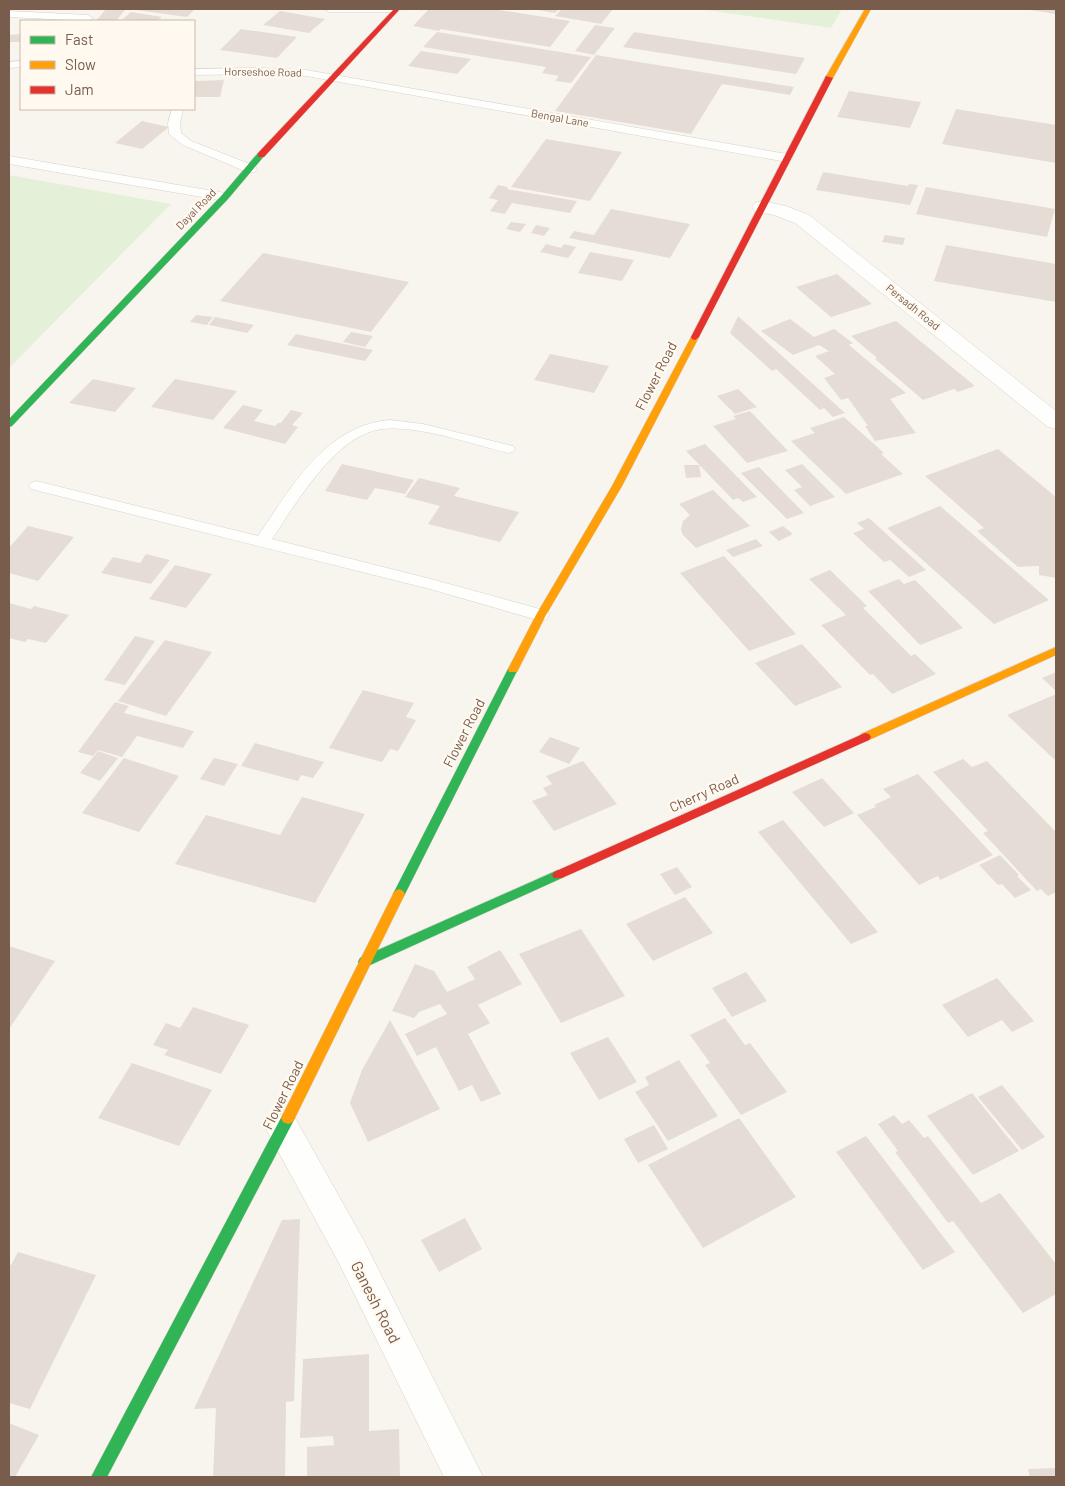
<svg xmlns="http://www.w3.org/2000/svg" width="1065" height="1486" font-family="Barlow,sans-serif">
<rect width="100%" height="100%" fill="#f8f5ee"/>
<path fill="#e5f0d9" d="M699,9H842L831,28Z
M9,175L171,204L9,368Z"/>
<path fill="#e5ddd5" d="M106,9H107L125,10L116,21H96Z
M129,9H195L187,17Z
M429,9H493L570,21L550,47L441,29L439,31L413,26Z
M532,9H559L555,13Z
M562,9H613L601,24L555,16Z
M1031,9H1056V14L1031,10Z
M280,11L325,19L309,33L263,25Z
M131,12L162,17L157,21L123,19Z
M595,25L615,28L594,55L575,51Z
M241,29L297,37L277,58L220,50Z
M437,32L591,57L571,83L555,81L559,76L542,73L546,67L423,47Z
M634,32L805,58L796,74L623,47Z
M21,34V42H9V35Z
M421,51L471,59L457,74L408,66Z
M596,55L794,87L790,95L722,84L691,134L555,111Z
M224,80L220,97H194V81Z
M849,91L921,102L910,128L837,117Z
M956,109L1056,125V163L942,144Z
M142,121L169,127L142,149L115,143Z
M546,139L622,152L590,201L511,187Z
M823,172L908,186L909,184L918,185L910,205L816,190Z
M498,185L508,187L507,189L577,201L570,213L512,203L505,214L490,211L498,200L489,198Z
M926,187L1055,209L1047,237L916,214Z
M611,209L690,224L670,258L569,238L574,231L594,235Z
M511,222L526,224L520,232L506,229Z
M536,225L550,228L544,236L531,233Z
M885,235L905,238L903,245L882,242Z
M546,244L561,248L564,244L576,247L568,258L540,252Z
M946,245L1056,264V302L934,281Z
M590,252L634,260L622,281L578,273Z
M263,253L409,282L371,332L220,301Z
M837,274L872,304L831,317L796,287Z
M196,315L213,317L207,325L190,322Z
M738,316L791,364L845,413L833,417L824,408L820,410L776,369L772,371L730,333Z
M215,317L254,325L247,333L209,325Z
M790,319L814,337L834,329L853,343L849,345L906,393L890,399L916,433L875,441L865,426H868L848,398L841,400L824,378L835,374L815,356L829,351L819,345L793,355L761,331Z
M896,321L975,386L958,392L954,389L923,400L875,359L877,358L851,336Z
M351,332L373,336L365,347L343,342Z
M296,334L373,350L365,361L287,345Z
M550,354L609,366L594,393L534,380Z
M93,379L136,388L115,412L69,403Z
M175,379L237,391L213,420L151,407Z
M738,389L757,407L735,414L717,396Z
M243,405L263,410L254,421L275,426L278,423H281L291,410L303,413L292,425L298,427L285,444L223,428Z
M750,411L788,451L747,463L713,426L736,419L733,416Z
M844,417L884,453L881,454L903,474L846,494L791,441L815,433L810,428Z
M705,444L757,497L743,502L738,498L733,500L686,451Z
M998,449L1056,497V578L1039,575V566L1018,567L977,531L984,528L925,476Z
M342,464L414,480L405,494L375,488L367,500L325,491Z
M802,464L835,497L810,506L794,490L802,487L785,470Z
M684,465H699L701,477L686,478Z
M759,467L804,513L787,519L741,473Z
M419,478L460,488L454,496L519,512L500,542L428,524L440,506L405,497Z
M713,490L750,526L696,548L683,535L681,530L683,521L690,515L679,504Z
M940,506L1049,600L994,624L887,528Z
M869,518L926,570L909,577L890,560L884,562L853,533L864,529L857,523Z
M28,526L74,537L38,581L9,573V548Z
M783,526L793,534L779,541L769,532Z
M756,539L763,546L733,557L726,550Z
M146,554L170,560L151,584L101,573L113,557L140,563Z
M724,556L796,634L749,651L680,573Z
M175,565L212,574L186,608L149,599Z
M830,570L867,606L863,608L911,656L915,654L936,674L892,694L873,674L870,675L821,625L846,615L809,579Z
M899,579L904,584L915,580L963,628L920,645L868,591Z
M9,603L31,609L34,606L69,615L46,643L28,639L25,642L9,638Z
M135,636L155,641L125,685L104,680Z
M165,640L212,652L166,716L118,701Z
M802,644L842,687L795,706L755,663Z
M1056,672V691L1042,678Z
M363,690L414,703L406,717L416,720L398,751L390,749L382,762L329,748Z
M1054,695L1056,697V761L1007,715Z
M115,702L129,706L124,713L194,731L183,748L137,736L122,757L98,750L93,756L78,752Z
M550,737L580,748L569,764L539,752Z
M255,743L324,762L313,778L301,775L298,781L241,766Z
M98,751L118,758L100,781L80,773Z
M124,758L179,776L139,832L82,813Z
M214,758L238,764L224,786L200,779Z
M963,759L972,767L987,761L1056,832V892L1048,896L1041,889L1037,891L983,833L988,831L933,772Z
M583,761L617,804L554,831L532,801L548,795L543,788L552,784L546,776Z
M918,774L993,855L940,880L938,876L919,885L857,815L876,807L874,805L891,797L883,789Z
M822,778L854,813L824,827L792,792Z
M302,797L365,814L315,903L175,864L206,815L280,835Z
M783,820L878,932L851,944L758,832Z
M1000,855L1019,875L1017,876L1031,890L1015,898L1002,884L998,885L979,865Z
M677,867L692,887L675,895L660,874Z
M685,897L713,933L653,961L626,924Z
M581,929L625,996L561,1023L519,954Z
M9,946L55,961L9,1029Z
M500,950L522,984L478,1005L490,1023L468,1034L501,1094L481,1102L472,1085L459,1091L436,1047L417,1056L405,1034L447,1014L440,1004L419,1012L414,1018L392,1011L415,964L434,971L447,992L475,979L467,967Z
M746,972L767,1001L732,1017L712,988Z
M997,978L1034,1021L1012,1032L1002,1020L968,1037L942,1005Z
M193,1007L249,1025L221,1074L164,1055L168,1050L153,1045L166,1023L180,1028Z
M725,1018L745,1045L750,1043L787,1092L741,1115L705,1065L710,1063L690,1035Z
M390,1020L440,1109L368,1142L350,1103L362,1070Z
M608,1037L637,1082L599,1100L570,1053Z
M679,1060L718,1116L668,1141L635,1092L649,1085L645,1077Z
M132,1063L212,1090L179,1146L98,1118Z
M1002,1085L1045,1137L1022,1150L978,1097Z
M972,1093L1019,1151L973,1175L927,1116Z
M894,1115L902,1124L909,1120L924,1138L928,1136L981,1203L1000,1193L1056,1264V1294L1023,1313L953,1221L948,1223L895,1152L898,1151L878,1124Z
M739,1118L796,1197L703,1248L648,1165Z
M654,1125L668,1149L638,1163L624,1139Z
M866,1136L955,1252L923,1270L836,1152Z
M465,1218L482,1249L439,1272L421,1240Z
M300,1219L294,1401L286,1402L285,1477H213L216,1408L194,1409L282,1220Z
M18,1252L96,1275L30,1409L9,1403V1264L11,1265Z
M369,1354V1431L399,1429L400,1477H307V1447L334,1445L333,1436L300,1438L303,1359Z
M9,1423L39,1435L15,1477H9Z
M1056,1468V1477H1030L1028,1469Z"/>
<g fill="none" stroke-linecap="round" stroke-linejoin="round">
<defs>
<path id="lane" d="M324,9H402L397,12H329Z
M9,11L88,15L93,18L88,21L9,17Z
M21,61V67L9,68V62Z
M259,68L306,70L787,154L793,158L787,162L306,76L259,74L194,75V69Z
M172,109H183L180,123L181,133L191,141L255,166L257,169L255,172H247L183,145L169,134L168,123Z
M9,156L225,193L231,197L225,201L9,164Z
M390,420L423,424L513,446L515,449L513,452L508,453C472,444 418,425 382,429C336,434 295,505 272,539L431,579L547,611L549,615L547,619L541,621L430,589L31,489L29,486L31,483L36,481L258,536C291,488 325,425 390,420Z"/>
<path id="street" d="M762,201L786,206L809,215L1056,411V429L1048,427L795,223L774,215L755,211L752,207L755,203Z
M283,1114L295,1118L363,1239L483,1477H444L339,1263L266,1129L271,1118Z"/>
<path id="fast" d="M258,153L265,155L228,199L12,426L9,427V419L222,195Z
M513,665L518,669L405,894L403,897L399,899L395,897L393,894L508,669Z
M558,870L562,872L564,875L562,878L368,966L364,967L360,966L358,962L360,958Z
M288,1112L293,1114L295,1118L293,1122L107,1477H91L283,1114Z"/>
<path id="slow" d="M865,9H871L833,78L826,80L825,78Z
M695,334L699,337L622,486L546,615L517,672H509L508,669L536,615L612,486L691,337Z
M1056,647V655L869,740L865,741L859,737L861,734Z
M399,889L403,891L405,894L293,1122L288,1124L283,1122L281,1118L393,894L395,891Z"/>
<path id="jam" d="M394,9H400L264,157H258V153Z
M826,76L833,78L699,337L695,340L692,339L691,337Z
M865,733L869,734L871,737L869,740L562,878H554L552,875L554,872Z"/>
</defs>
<use href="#lane" stroke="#d7d2cc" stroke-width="1"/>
<use href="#street" stroke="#d7d2cc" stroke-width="1"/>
<use href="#fast" stroke="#d8d1ca" stroke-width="1"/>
<use href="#slow" stroke="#d8d1ca" stroke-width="1"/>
<use href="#jam" stroke="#d8d1ca" stroke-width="1"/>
<use href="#lane" fill="#fefefc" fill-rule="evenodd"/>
<use href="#street" fill="#fefefc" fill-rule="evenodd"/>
<use href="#fast" fill="#30b455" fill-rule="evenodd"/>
<use href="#slow" fill="#ff9f0a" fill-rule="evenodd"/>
<use href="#jam" fill="#e5322d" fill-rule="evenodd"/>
</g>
<g text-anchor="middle" stroke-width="4.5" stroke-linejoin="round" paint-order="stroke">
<g font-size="11" fill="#785c4c" stroke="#fff9f0">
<text transform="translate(263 72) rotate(1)" y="4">Horseshoe Road</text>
<text transform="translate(560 118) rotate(10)" y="4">Bengal Lane</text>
<text transform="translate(196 209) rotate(-46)" y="4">Dayal Road</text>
<text transform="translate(913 307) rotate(39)" y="4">Persadh Road</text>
</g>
<g font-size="14" fill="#785c4c" stroke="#fff9f0">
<text transform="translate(656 376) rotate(-63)" y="5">Flower Road</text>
<text transform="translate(464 733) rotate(-63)" y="5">Flower Road</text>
<text transform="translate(704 793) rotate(-24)" y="5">Cherry Road</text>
<text transform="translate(283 1095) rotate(-64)" y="5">Flower Road</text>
</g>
<g font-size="16" fill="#785c4c" stroke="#fff9f0">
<text transform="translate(376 1302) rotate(63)" y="6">Ganesh Road</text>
</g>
</g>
<rect width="1065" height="1486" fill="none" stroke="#785c4c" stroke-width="20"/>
<rect x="20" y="20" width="175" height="90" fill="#fff9f0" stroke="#c9baae"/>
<rect x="30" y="36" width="25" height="8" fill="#30b455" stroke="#c9baae"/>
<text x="65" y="45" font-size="15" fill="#785c4c">Fast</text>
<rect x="30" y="61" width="25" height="8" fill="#ff9f0a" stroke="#c9baae"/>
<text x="65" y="70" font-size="15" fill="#785c4c">Slow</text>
<rect x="30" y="86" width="25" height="8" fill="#e5322d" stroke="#c9baae"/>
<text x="65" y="95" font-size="15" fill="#785c4c">Jam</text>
</svg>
